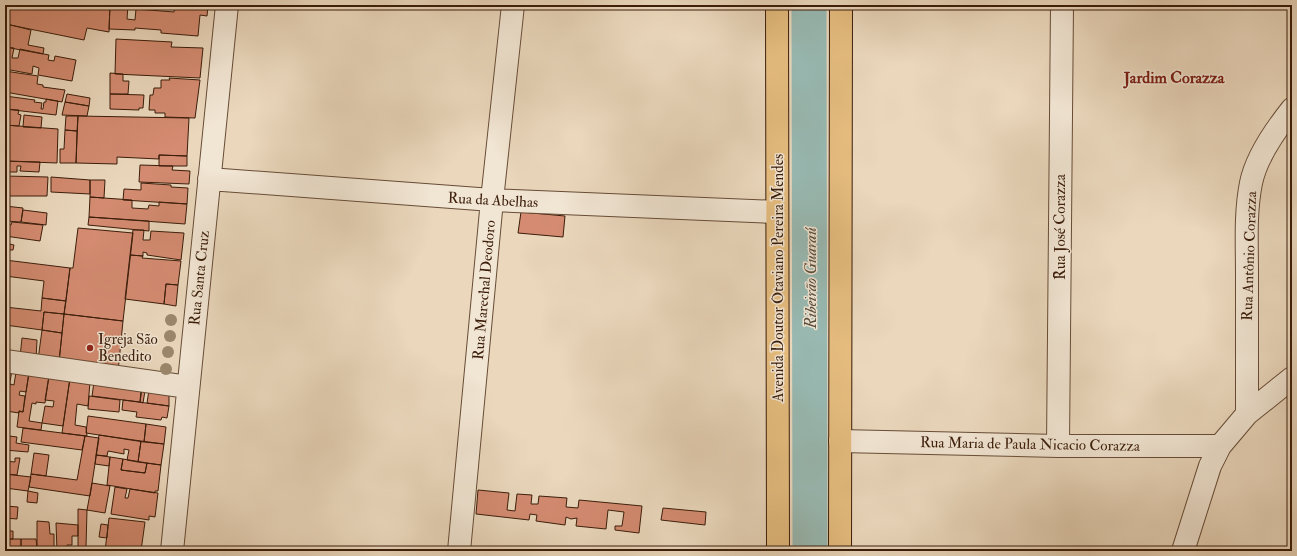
<svg xmlns="http://www.w3.org/2000/svg" width="1297" height="556" font-family="'IM FELL Double Pica',serif">
<rect width="100%" height="100%" fill="#ead7bc"/>
<filter id="stains"><feTurbulence type="fractalNoise" baseFrequency=".005" numOctaves="4"/><feColorMatrix values="0 0 0 0 .2 0 0 0 0 .09 0 0 0 0 .02 0 0 0 .5 -.17"/></filter>
<radialGradient id="worn" r=".72"><stop offset=".6" stop-color="#630" stop-opacity="0"/><stop offset="1" stop-color="#630" stop-opacity=".3"/></radialGradient>
<g fill="none" stroke-linecap="round" stroke-linejoin="round">
<path stroke="#98b9b2" stroke-width="35" d="M809,5L810,551"/>
</g>
<path fill="#d48b71" stroke="#3b1d0a" d="M5,5H110L109,32L87,28L84,40L5,24Z
M110,5H128L127,19L135,20L136,9L174,12L175,5L208,6L207,16L200,15L198,36L161,33V30L135,28V30L109,29Z
M7,24L31,30L28,45L44,48L43,54L5,47V32Z
M116,39L172,42L171,47L203,48L200,78L115,74Z
M5,47L14,48L12,58H18L20,49L49,55L48,60L54,61L55,56L76,60L72,81L38,75L39,68L33,66L32,74L5,69Z
M5,71L38,76L37,84L43,85V87L65,90L62,102L5,92Z
M110,73L123,74V81H129L128,94H110Z
M169,78L200,80L195,118L165,117V113H155V110H149L150,95H153L154,88H161V80H170Z
M67,94L90,98L89,106L65,102Z
M110,94L144,95L143,108H139V110L110,109Z
M5,96L35,100L34,102L42,103L41,109H43L44,102H46V99L58,101L56,115L5,109Z
M65,102L89,106L87,116L62,115Z
M5,109L19,110L18,114L21,115L19,126L5,125Z
M24,115L42,117L41,128L23,127Z
M66,116H78L77,131L65,130Z
M78,116L189,118L187,156L159,155V159L117,157V164L76,163Z
M5,125L58,129L57,163L5,161Z
M65,130L77,131L76,163H60V149H64Z
M159,155L187,156V166H159Z
M5,161L40,162L39,172L20,171L21,166H17V172H5Z
M140,165L173,166L172,170L190,171L189,184L139,182Z
M5,176L48,177L47,196H5Z
M51,177L90,180V194L51,192Z
M90,180H105L104,198L90,197Z
M141,183L171,185V187L188,188L187,204L123,200L124,189L141,190Z
M90,197L132,200V208L148,209L149,205L159,206V202L187,204L185,224L89,217Z
M5,206L23,208L21,222L5,221Z
M23,210L47,213L46,225L21,222Z
M521,212L565,216L563,237L518,233Z
M89,217L149,221V231L88,225Z
M12,222L43,225L40,241L5,236V225H11Z
M78,228L133,233L123,321L64,314L70,268H73Z
M133,230H144L143,240H150L151,231L184,233L181,260L147,255V253L143,252V256L130,255Z
M5,243L14,245L13,250H9L8,261L5,260Z
M130,255L143,256L142,258L181,261L178,285L166,284L164,304L125,299Z
M5,260L70,268L66,301L42,298L44,281L5,276Z
M166,284L178,285L176,306L164,304Z
M42,298L66,301L64,314L44,312L42,330L5,325V307L41,311Z
M44,312L64,314L62,333L42,330Z
M64,314L123,321L118,372L59,362Z
M5,325H9L8,335H5Z
M42,330L62,333L59,362L38,360Z
M22,338L37,340L36,359L20,357Z
M6,369L12,370L10,382L5,381Z
M16,372L29,373L26,392L20,391L19,395L25,396L23,412L19,411V413L6,411L10,384L14,385Z
M29,372L49,376L45,403L36,402V404L32,403L29,421L42,423L41,430L17,427L19,411L23,412Z
M49,376L70,378L63,426L42,423L45,406L53,407L54,401L45,400Z
M70,378L90,382L88,406L77,404L75,425L86,427L87,436L62,433Z
M5,381L10,382L6,411H5Z
M94,382L142,389L140,402L92,396Z
M141,390L145,391L143,403L140,402Z
M149,390L168,393L169,396V406L147,403Z
M89,396L120,400L119,412L88,409Z
M123,400L169,406L167,418L162,417L161,420L136,417L137,412L122,410Z
M88,416L146,424L144,442L86,433Z
M146,424L166,427L164,444L144,442Z
M23,428L85,436L82,450L21,442Z
M99,435L141,441L138,462L127,460L129,450L124,449V454L108,451L107,456L96,455Z
M9,436L17,437L16,443L29,445L28,452L5,450V439H8Z
M85,436L99,438L90,496L29,487L31,474L77,480Z
M141,441L164,444L161,465L138,462Z
M34,453L49,455L46,476L31,474Z
M96,455L110,457L109,466L95,464Z
M110,457L123,459L121,470L145,473L147,463L161,465L158,491H155V493L107,485Z
M15,458H20L17,475L5,474V461L15,462Z
M123,459L147,463L145,473L121,470Z
M5,474L31,477L28,491L5,488Z
M92,483L110,486L105,513L87,510Z
M115,487L127,489L125,498H128L130,489L158,493L155,517L149,516V520L111,514Z
M478,490L509,493L507,510L515,511L517,494L532,495L531,504H538L539,496L567,498L566,507L578,508L579,500L642,506L639,533L615,530V526H622L624,512L608,510L606,529L576,526L577,518L571,519L566,517L565,525L536,521L537,515L530,514L529,520L476,514Z
M28,491L38,493L37,503L27,502Z
M5,506L18,507L17,519L5,518Z
M663,508L706,512L705,525L661,520Z
M78,509L87,510L86,547L78,548Z
M109,518L145,522L141,551H105Z
M37,521L49,522L50,534H54V550H57V551H37Z
M56,523L78,525V536H72V545H67V551H57Z
M101,524L108,525L107,538L99,537Z
M5,531H13V539H5Z
M6,539H21V551H6Z
M21,539H36L37,547L32,548V551H21Z
M89,547L88,551H78V548Z
M99,547H105V551H99Z"/>
<g fill="none" stroke-linecap="round" stroke-linejoin="round">
<defs>
<path id="minor" d="M209,179L492,200L777,212
M5,361L188,387
M1247,414C1247,367 1247,321 1247,274C1247,244 1245,213 1251,183C1256,158 1276,129 1292,109
M840,441L1058,446H1220
M1058,446L1062,5
M172,551L227,5
M459,551L492,200L513,5
M1183,551L1210,466L1220,446L1247,414L1292,378"/>
<path id="major" d="M777,5L778,551
M840,551L841,5"/>
</defs>
<use href="#minor" stroke="#674c36" stroke-width="24"/>
<use href="#major" stroke="#3b1d0a" stroke-width="24"/>
<use href="#minor" stroke="#f1e5d3" stroke-width="22"/>
<use href="#major" stroke="#e5bc7e" stroke-width="22"/>
</g>
<g fill="#9b876c">
<circle cx="171" cy="320" r="6"/>
<circle cx="170" cy="336" r="6"/>
<circle cx="168" cy="352" r="6"/>
<circle cx="166" cy="369" r="6"/>
</g>
<circle fill="#8f2418" stroke="#f1e5d3" stroke-width="1.5" cx="90" cy="348" r="4"/>
<g text-anchor="middle" stroke-width="3" stroke-linejoin="round" paint-order="stroke">
<g font-size="15" fill="#3b1d0a" stroke="#f1e5d3">
<text transform="translate(493 200) rotate(3)" y="5">Rua da Abelhas</text>
<text transform="translate(1060 227) rotate(-90)" y="5">Rua José Corazza</text>
<text transform="translate(1249 256) rotate(-88)" y="5">Rua Antônio Corazza</text>
<text transform="translate(199 278) rotate(-84)" y="5">Rua Santa Cruz</text>
<text transform="translate(778 278) rotate(-90)" y="5">Avenida Doutor Otaviano Pereira Mendes</text>
<text transform="translate(484 290) rotate(-85)" y="5">Rua Marechal Deodoro</text>
<text transform="translate(1030 444) rotate(1)" y="5">Rua Maria de Paula Nicacio Corazza</text>
</g>
<g font-size="15" fill="#3b1d0a" stroke="#f1e5d3" text-anchor="start">
<text x="98" y="344">Igreja São<tspan x="98" dy="17">Benedito</tspan></text>
</g>
<g font-size="16" font-weight="bold" fill="#7a1f14" stroke="#f1e5d3">
<text x="1174" y="83">Jardim Corazza</text>
</g>
<g font-size="16" font-style="italic" fill="#574c3c" stroke="#f1e5d3">
<text transform="translate(810 278) rotate(-90)" y="6">Ribeirão Guaraú</text>
</g>
</g>
<rect width="1297" height="556" fill="none" stroke="#ead7bc" stroke-width="20"/>
<rect x="6" y="6" width="1285" height="544" fill="none" stroke="#3b1d0a" stroke-width="2"/>
<rect x="10" y="10" width="1277" height="536" fill="none" stroke="#3b1d0a"/>
<rect width="100%" height="100%" filter="url(#stains)"/>
<rect width="100%" height="100%" fill="url(#worn)"/>
</svg>
